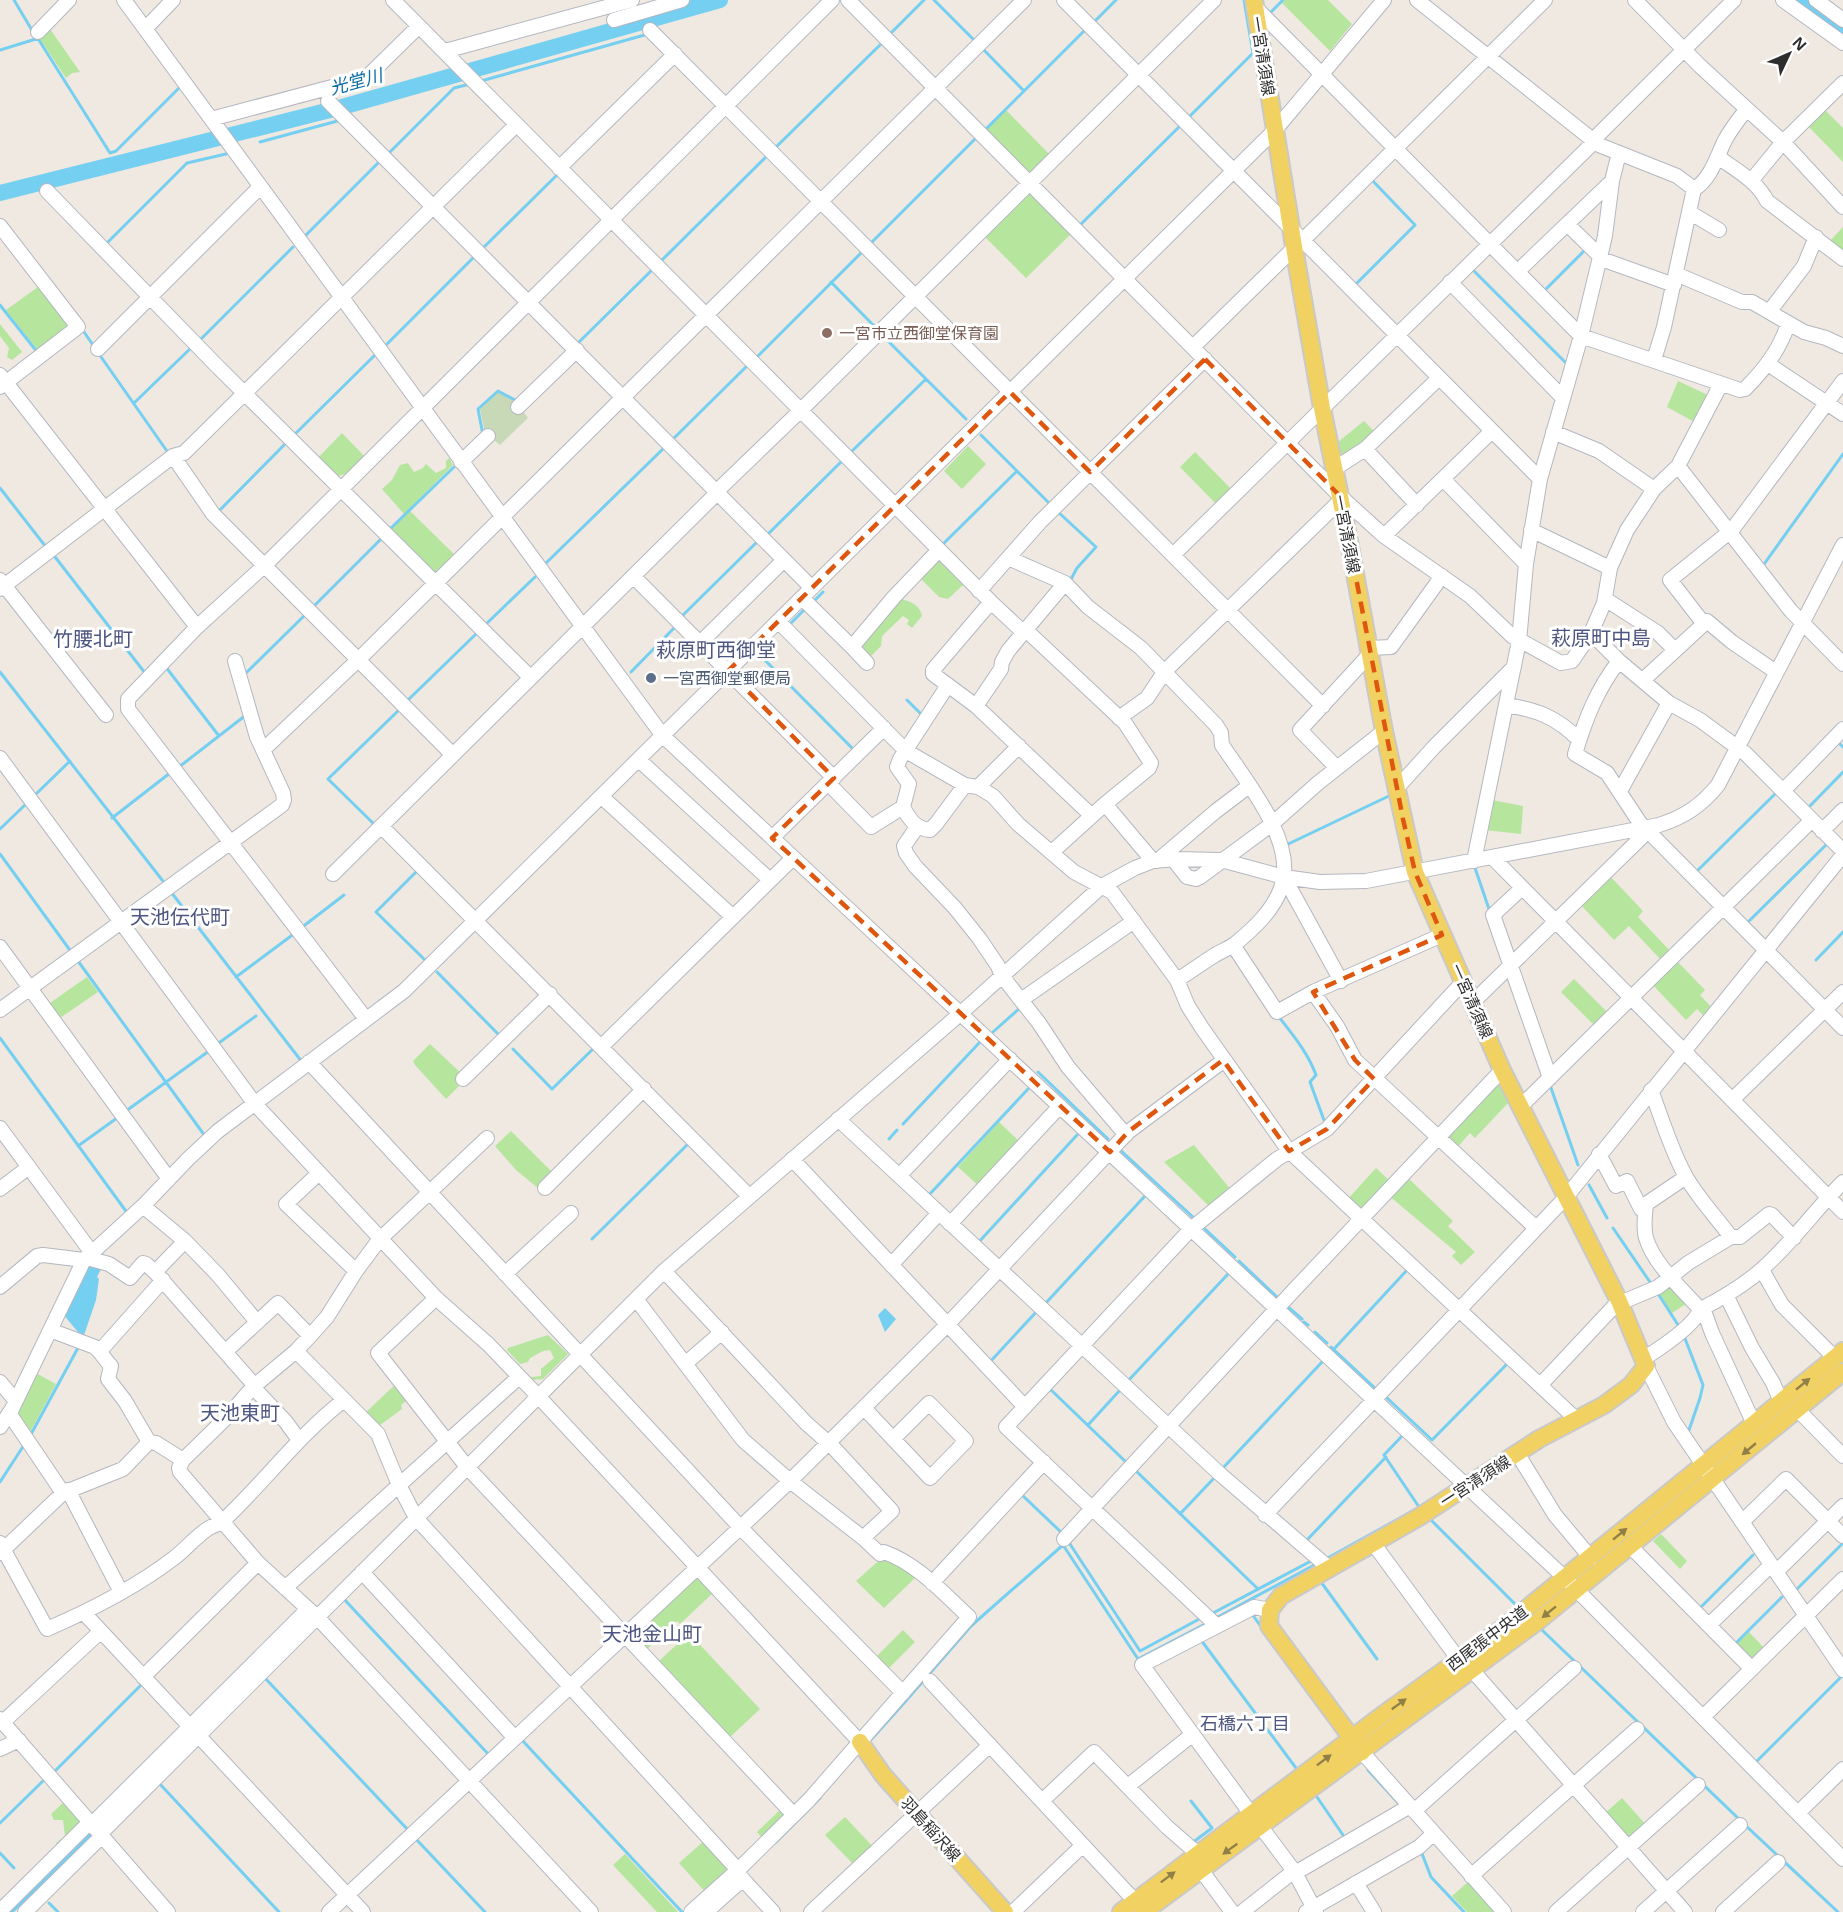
<svg xmlns="http://www.w3.org/2000/svg" width="1843" height="1912" font-family="Helvetica,'Noto Sans JP',sans-serif">
<rect width="100%" height="100%" fill="#efe9e1"/>
<path fill="#b6e59e" d="M1285,0H1328L1352,24L1330,51L1282,3Z
M50,29L80,72L72,73L66,78L40,39Z
M1823,108L1843,128V162L1806,124Z
M1006,110L1052,157L1031,178L985,131Z
M1028,190L1074,231L1026,278L983,235Z
M1843,227V255L1828,243Z
M42,284L72,323L40,353L6,310Z
M0,324L22,352L12,360L7,357L9,348L0,336Z
M1678,381L1712,397L1698,424L1667,407Z
M1364,421L1377,434L1342,461L1338,442Z
M342,433L366,458L350,473L334,477L316,460Z
M968,446L986,464L962,489L944,471Z
M1195,452L1234,492L1219,507L1180,467Z
M449,458L453,465L404,514L382,489L392,480L400,465L408,463L414,472L423,468L426,464L436,473L446,468V461Z
M410,511L457,557L437,577L389,532Z
M939,556L965,583L948,599L939,597L920,578Z
M901,599C910,601 921,606 922,616L912,628L907,624L909,620L903,616L882,636L881,646L869,658L866,657L859,643Z
M1492,800L1523,806L1521,834L1485,830Z
M1608,874L1643,911L1638,917L1672,953L1663,962L1629,926L1614,940L1579,903Z
M1675,959L1705,990L1700,995L1713,1009L1706,1018L1697,1009L1686,1020L1651,983Z
M87,977L98,992L57,1020L47,1005Z
M1574,979L1610,1015L1597,1028L1561,992Z
M430,1044L463,1075L461,1084L446,1099L415,1065L413,1061Z
M1499,1081L1509,1102L1475,1138L1470,1133L1455,1150L1444,1140Z
M999,1122L1021,1143L980,1187L958,1167Z
M511,1131L554,1174L539,1189L516,1170L495,1146Z
M1194,1145L1232,1191L1212,1209L1164,1162Z
M1376,1168L1391,1182L1364,1213L1347,1200Z
M1406,1176L1453,1221L1448,1226L1475,1252L1461,1265L1452,1256L1456,1252L1388,1195Z
M1671,1283L1689,1302L1672,1313L1658,1291Z
M548,1335L568,1354L543,1379L532,1380L531,1377L541,1376V1369L554,1358L550,1350L543,1351L530,1358L528,1362L520,1364L507,1350L508,1348Z
M34,1372L56,1384L28,1436L13,1415Z
M398,1382L410,1398L401,1405L402,1409L376,1428L364,1414Z
M1661,1534L1687,1561L1680,1569L1653,1541Z
M885,1555L918,1575L884,1608L856,1581Z
M695,1576H701L715,1591L680,1624L677,1621L645,1651L634,1638V1633Z
M903,1630L915,1642L887,1670L875,1658Z
M1749,1632L1767,1651L1754,1664L1735,1645Z
M689,1633L760,1709L728,1739L657,1663Z
M1622,1798L1648,1827L1631,1842L1603,1815Z
M64,1802L81,1822L60,1848L56,1843L65,1836L63,1820H54L51,1814Z
M782,1808L786,1813L764,1840L757,1832Z
M845,1817L875,1849L856,1867L825,1835Z
M705,1840L730,1867V1874L707,1894L679,1863Z
M625,1854L678,1912H657L613,1865Z
M1469,1881L1497,1912H1467L1452,1896Z"/>
<path fill="#c8d9b8" d="M498,392L515,401L528,418L500,445L485,433L480,409Z"/>
<path fill="#75cff0" d="M91,1263L103,1265L97,1277L99,1279L96,1300L83,1338L62,1313L85,1269Z
M885,1308L896,1319L885,1332L878,1315Z"/>
<g fill="none" stroke-linecap="round" stroke-linejoin="round">
<path stroke="#75cff0" stroke-width="3" d="M14,0L33,32
M934,0L976,42
M1268,15L1283,0
M1094,22L1116,0
M889,35L924,0
M37,37L110,153L116,151L180,87
M981,47L1024,91
M0,50L39,38
M481,81L648,34
M1188,118L1253,53L1244,0
M983,132L1086,29
M260,142L341,120
M774,149L883,42
M388,154L454,88L470,84
M34,184L41,191
M1079,226L1182,124
M306,235L380,161
M869,245L977,137
M104,246L187,163L226,154
M482,249L558,174
M660,262L768,155
M1471,268L1568,365
M831,282L876,328
M1354,286L1415,225L1371,179
M1544,291L1586,249
M0,305L38,353
M82,329L95,348
M883,336L966,419
M199,341L293,247
M387,344L476,255
M577,344L653,269
M99,354L169,454
M755,359L863,251
M134,403L193,346
M294,435L374,356
M483,435L478,409L498,391L515,400L519,399
M981,435L1051,505
M672,440L749,364
M850,453L926,379
M0,488L46,547
M1057,511L1096,547L1077,568L1070,581
M218,512L287,442
M389,530L454,467
M767,535L843,460
M941,546L1017,471
M52,553L145,673
M546,563L665,447
M1762,567L1843,454
M813,602L823,592
M312,608L383,537
M681,617L759,540
M789,625L806,608
M484,626L535,577
M759,654L854,750
M165,666L219,736
M0,672L166,885
M631,672L676,626
M243,676L307,613
M907,700L923,716
M407,701L477,633
M1836,740L1843,747
M179,767L246,715
M35,795L70,761
M1808,808L1843,772
M112,818L170,773
M375,825L328,779L401,708
M0,829L27,803
M1284,846L1391,795
M0,854L72,953
M1474,865L1490,912
M418,870L376,912L424,959
M1696,872L1777,792
M171,892L302,1062
M1746,924L1828,843
M301,928L344,895
M1816,960L1843,932
M78,961L205,1136
M437,972L500,1036
M236,977L295,933
M1279,1017C1293,1035 1308,1053 1316,1075L1310,1082L1325,1123
M993,1032L1021,1007
M0,1038L128,1214
M216,1045L256,1016
M513,1049L552,1089L594,1048
M1038,1072L1108,1139
M1550,1085L1578,1165
M126,1111L209,1051
M903,1124L980,1042
M889,1139L897,1130
M78,1146L117,1118
M1118,1148L1195,1219
M1589,1185L1607,1218
M927,1195L928,1196L1028,1089
M1613,1228L1652,1285
M1205,1229L1235,1257
M592,1239L689,1143
M977,1244L1077,1135
M1239,1261L1277,1297
M1657,1292L1680,1328
M1044,1305L1144,1197
M1288,1307L1302,1319
M1304,1322L1308,1325
M1315,1332L1327,1343
M1684,1336L1703,1385L1700,1398L1689,1430
M1331,1347L1376,1389
M1334,1349L1408,1269
M989,1363L1038,1310
M1127,1382L1228,1274
M1050,1389L1127,1463
M1387,1398L1432,1440L1509,1362
M1088,1425L1121,1389
M30,1436L79,1346
M1401,1437L1384,1455L1419,1507
M1134,1469L1258,1589
M1224,1471L1222,1469L1322,1362
M0,1482L24,1445
M1021,1494L1063,1534
M1180,1514L1216,1476
M1429,1518L1516,1605
M1068,1541L1140,1651L1203,1617
M1306,1541L1386,1457
M1324,1560L1418,1508
M1356,1562L1372,1554
M1321,1582L1377,1659
M1797,1589L1843,1543
M343,1598L490,1756
M1699,1609L1753,1555
M1213,1613L1313,1560
M1252,1614L1264,1631
M1216,1618L1318,1563
M1542,1630L1740,1820
M1201,1640L1296,1768
M1735,1644L1782,1597
M265,1678L409,1831
M902,1702L904,1703L971,1626L1063,1545L1138,1659L1207,1623
M521,1739L682,1912
M868,1743L904,1703
M1755,1763L1841,1677
M1368,1770L1401,1806
M55,1771L142,1684L141,1682
M159,1783L279,1912
M1317,1797L1345,1838
M1191,1801L1212,1828L1192,1843
M0,1823L44,1780
M1745,1825L1838,1912
M415,1838L485,1912
M776,1842L820,1798
M1421,1851L1431,1877L1464,1912
M0,1853L14,1868
M49,1903L58,1912
M12,1912L91,1834"/>
<path stroke="#75cff0" stroke-width="16" d="M1797,0L1843,32
M0,193L342,107L720,0"/>
<defs>
<path id="minor" d="M124,0L663,736L1565,1578L1843,1859
M393,0L991,602L1023,632H1028L1125,723L1151,763L1149,768L1105,804L1052,852
M848,0L1340,496L1384,536L1470,596L1512,636L1561,663L1572,661L1591,633L1604,603L1610,568L1627,530L1654,489L1678,466L1721,384
M1064,0L1540,479
M1417,0L1599,145L1677,176L1694,189
M1635,0L1700,66L1783,142L1843,207
M1783,0L1843,43
M1816,0L1843,20
M1254,6L1581,336L1740,390L1745,389C1764,370 1781,349 1788,323
M614,20L682,0
M145,29L173,0
M650,30L1323,706
M38,32L69,0
M445,51L632,0
M328,101L812,588
M211,119L366,78L419,26
M1718,157C1736,170 1757,181 1767,201L1843,259
M559,168L675,54
M1751,181L1783,142L1843,83
M47,191L216,365L530,677
M1689,212L1719,230
M1567,224L1604,260L1674,285
M0,226L78,327L0,387
M1303,240L1545,0
M1518,271L1612,181
M1676,274L1742,302H1752L1804,332L1826,338L1843,346
M1450,282L1563,398
M1769,312L1804,266L1816,237
M1193,347L1294,248
M98,349L260,187
M1654,360L1664,327L1694,189C1710,180 1717,157 1724,142C1730,130 1738,120 1746,110
M1768,364L1843,414
M0,375L197,627
M518,407L577,350
M1553,432L1599,451L1654,489
M1365,449L1417,505
M173,456L213,514L453,755
M461,462L488,436
M1678,466L1791,611L1843,664
M1334,469L1365,449L1439,378
M1443,479L1526,564
M1531,530L1610,568
M1384,536L1492,431
M1173,555L1591,145L1597,136L1734,0
M1008,558L1065,583L1088,607L1141,648L1216,725L1221,733L1222,745C1246,781 1298,843 1281,888C1273,911 1253,929 1235,944C1229,948 1222,951 1215,955C1202,963 1190,972 1177,980
M633,576L834,778
M0,580L106,715
M0,589L173,456L184,453L516,125
M979,591L1040,522L1205,359
M802,598L852,647L894,597L939,550
M1605,599L1658,633L1675,650
M991,602L933,670V674L976,706L1092,816
M778,621L906,751L965,785L978,787L993,796L1018,824L1074,872L1112,892L1177,980L1188,1006L1202,1028L1289,1151L1576,1419
M1704,624L1670,580L1732,530L1843,381
M1591,633L1619,661L1669,703L1700,720L1745,753L1843,851
M700,643L784,560
M852,647L867,663
M1369,648L1391,647L1442,576
M1619,661C1597,689 1585,720 1575,754L1607,773L1640,823L1843,1028
M1643,680L1707,621L1732,642L1776,672
M948,685L900,759L897,767L909,784L903,807C909,819 916,829 930,830L936,824L965,785
M1506,705C1537,710 1557,717 1579,740
M976,706L1001,669L1002,662L1008,651L1065,583
M1119,718L1147,698L1165,671L1341,500
M263,750L358,660L1024,0
M0,758L255,1104L436,1298L489,1345L538,1396L860,1742
M639,760L770,880
M1337,768L1300,730L1370,654
M828,783L871,827L903,807
M978,787L1019,746
M1396,789L1434,747L1514,667
M1620,791L1669,703
M1783,791L1843,729
M602,797L733,917
M1105,804L1153,861
M381,826L749,1196
M917,827L904,846L906,853L915,866L955,908L979,938L998,966L1002,976L1039,1023L1068,1067L1126,1135
M1822,831L1843,810
M772,838L884,728
M1492,857L1843,1212
M1173,859L1187,877L1196,879L1200,877L1272,824L1318,783L1384,731
M1157,861L1216,811L1249,786
M1474,861L1519,641L1526,564L1540,479L1581,336L1600,257L1605,236L1612,181L1619,153
M333,874L716,494L717,491L800,411L1214,0
M1284,877L1341,981
M1522,888L1493,915L1550,1078
M1233,945L1277,1012L1313,992L1442,935
M0,947L169,1179
M1313,992L1337,1026L1355,1060L1536,1228
M1021,1000L1134,921
M1472,1003L1649,830
M0,1010L282,805L284,800L283,793L257,737L235,661
M366,1019L128,709V699L197,627L265,565L832,0
M602,1046L793,858
M309,1062L740,1527L903,1693
M463,1079L550,994
M1651,1090C1662,1119 1671,1150 1686,1177C1699,1199 1716,1217 1731,1237
M1732,1100L1843,992
M1521,1106L1812,820
M838,1119L1220,1474L1329,1568
M0,1128L92,1253
M487,1138L379,1240L356,1271L327,1317L310,1336L296,1351L253,1387L225,1419L183,1460L179,1468L180,1472L258,1563L317,1617L591,1912
M1599,1154L1616,1186L1627,1181L1641,1209L1645,1211
M792,1159L1025,1407
M319,1173L286,1204L356,1271
M899,1176L1010,1059
M1686,1177L1646,1204C1645,1215 1643,1227 1646,1238C1654,1264 1680,1287 1698,1307L1703,1308C1724,1297 1744,1285 1761,1270C1792,1243 1815,1210 1843,1182
M545,1188L644,1089
M0,1189L29,1167
M143,1206L185,1241L218,1275L257,1322
M950,1224L1060,1106
M185,1241L155,1272L255,1386
M87,1258L109,1264L130,1278L143,1263L146,1264L155,1272
M891,1265L939,1213
M1762,1270L1782,1305L1835,1358
M664,1271L806,1423L832,1446L892,1511L863,1538
M505,1274L571,1213
M0,1287L37,1256L43,1255L84,1260
M1726,1295L1752,1348L1773,1383L1781,1402
M436,1298L378,1353L467,1467L794,1815
M636,1299L743,1440L790,1481L863,1538L880,1554L884,1552C918,1564 944,1594 969,1617L809,1800L738,1870L691,1912
M1620,1303L1658,1287L1688,1263L1731,1237H1740L1769,1214L1772,1215L1794,1238
M1703,1308L1712,1333L1754,1424
M50,1330L95,1347C101,1352 105,1360 111,1366L108,1379L125,1401L149,1442L156,1443L183,1460
M100,1351L163,1280
M226,1351L278,1303L310,1336
M296,1351L378,1434L399,1485L416,1518L738,1870
M1643,1359C1659,1349 1695,1326 1701,1308
M686,1363L722,1332
M1646,1366L1674,1422L1843,1670
M0,1382L15,1400
M1538,1383L1545,1380L1619,1301
M253,1387L286,1422L299,1440
M864,1408L930,1478L966,1441L929,1403L893,1439
M1797,1409L1843,1456
M9,1413L63,1493
M0,1427L12,1409L84,1260L143,1206L188,1159L218,1131L404,991L1275,130L1384,0
M1517,1453L1555,1515L1591,1558
M68,1490L121,1592
M1265,1515L1566,1197L1843,855
M1742,1522L1786,1479L1843,1536
M1064,1539L1295,1289L1502,1070
M0,1543L47,1629C91,1610 135,1588 174,1558C186,1549 196,1536 209,1528C214,1525 220,1524 225,1519C266,1480 299,1435 344,1400
M1373,1543L1459,1660
M1630,1546L1752,1669
M0,1553L63,1493L123,1469L149,1442
M362,1572L515,1738
M1776,1572L1843,1506
M932,1583L1044,1462
M285,1588L519,1377
M84,1613L363,1912
M1216,1625L1006,1427L1191,1229L1277,1159L1327,1129L1463,982
M1709,1625L1771,1565
M1472,1670L1685,1912
M143,1677L258,1563
M930,1681L1135,1901
M1703,1717L1843,1579
M0,1719L168,1912
M3,1722L101,1631
M0,1749L19,1740
M1362,1752L1504,1912
M1128,1786L1193,1734
M1042,1801L1094,1752L1167,1827L1198,1854
M1414,1811L1574,1668
M1798,1813L1843,1769
M1251,1814L1142,1665L1254,1607L1270,1610
M92,1824L308,1609
M1261,1827L1294,1871L1316,1912
M100,1834L664,1271L961,1013L1102,886L1135,868L1153,861L1176,859L1221,860L1284,877L1320,882L1366,881L1659,825C1684,817 1701,806 1718,785L1843,545
M1201,1870L1232,1912
M736,1872L773,1912
M1295,1873L1410,1806
M1471,1876L1637,1729
M1356,1883L1374,1912
M0,1911L90,1822
M25,1912L102,1836
M329,1912L790,1481L947,1325L1128,1132L1223,1061
M706,1912L743,1879
M811,1912L990,1745
M1013,1912L1083,1845
M1242,1912L1294,1871
M1306,1912L1419,1847L1434,1833
M1556,1912L1698,1785
M1643,1912L1740,1825
M1723,1912L1778,1862"/>
<path id="major" d="M1254,0L1297,265L1322,408L1349,541L1384,731L1415,872L1502,1070L1619,1301L1646,1366L1631,1385L1604,1405L1539,1439L1419,1517L1281,1596L1270,1610L1269,1626L1362,1752
M860,1742L883,1775L1005,1912
M1121,1912L1384,1714L1504,1627L1843,1351
M1144,1912L1538,1621L1843,1372"/>
</defs>
<use href="#minor" stroke="#b4b7c1" stroke-width="16"/>
<use href="#major" stroke="#c9c9c9" stroke-width="20"/>
<use href="#minor" stroke="#fff" stroke-width="14"/>
<use href="#major" stroke="#f2d163" stroke-width="16"/>
</g>
<defs><path id="oneway-solid" d="M-6-.8H1V-3.2L6.5 0L1 3.2V.8H-6Z" transform="scale(1.5)"/></defs>
<g fill="#908048">
<use href="#oneway-solid" transform="translate(1803 1384) rotate(-39)"/>
<use href="#oneway-solid" transform="translate(1749 1449) rotate(140)"/>
<use href="#oneway-solid" transform="translate(1620 1534) rotate(-39)"/>
<use href="#oneway-solid" transform="translate(1549 1612) rotate(141)"/>
<use href="#oneway-solid" transform="translate(1399 1704) rotate(-36)"/>
<use href="#oneway-solid" transform="translate(1324 1760) rotate(-37)"/>
<use href="#oneway-solid" transform="translate(1230 1849) rotate(144)"/>
<use href="#oneway-solid" transform="translate(1168 1877) rotate(-37)"/>
</g>
<path fill="none" stroke="#df570e" stroke-width="4.5" stroke-dasharray="12 8" stroke-linejoin="round" d="M1205,359L1340,496L1403,819L1415,872L1442,935L1313,992L1355,1060L1374,1079L1327,1129L1289,1151L1223,1060L1128,1132L1110,1152L772,838L834,778L728,671L1010,392L1090,472Z"/>
<circle fill="#8d6e63" stroke="#fff" stroke-width="2" cx="827" cy="333" r="6"/>
<circle fill="#5c6f8a" stroke="#fff" stroke-width="2" cx="651" cy="678" r="6"/>
<g text-anchor="middle" stroke-width="6" stroke-linejoin="round" paint-order="stroke">
<g font-size="16" fill="#2e2e2e" stroke="#fff">
<text transform="translate(1263 56) rotate(81)" y="6">一宮清須線</text>
<text transform="translate(1347 534) rotate(79)" y="6">一宮清須線</text>
<text transform="translate(1472 1001) rotate(66)" y="6">一宮清須線</text>
<text transform="translate(1475 1481) rotate(-33)" y="6">一宮清須線</text>
<text transform="translate(1487 1638) rotate(-37)" y="6">西尾張中央道</text>
<text transform="translate(931 1829) rotate(48)" y="6">羽島稲沢線</text>
</g>
<g font-size="16" fill="#785e54" stroke="#fff" text-anchor="start">
<text x="839" y="339">一宮市立西御堂保育園</text>
</g>
<g font-size="16" fill="#4e5e75" stroke="#fff" text-anchor="start">
<text x="663" y="684">一宮西御堂郵便局</text>
</g>
<g font-size="18" font-style="italic" fill="#0d6fa3" stroke="#fff">
<text transform="translate(356 82) rotate(-15)" y="6">光堂川</text>
</g>
<g font-size="18" fill="#4d5680" stroke="#fff">
<text x="1245" y="1730">石橋六丁目</text>
</g>
<g font-size="20" fill="#4d5680" stroke="#fff">
<text x="1601" y="645">萩原町中島</text>
<text x="93" y="646">竹腰北町</text>
<text x="716" y="657">萩原町西御堂</text>
<text x="180" y="924">天池伝代町</text>
<text x="240" y="1420">天池東町</text>
<text x="652" y="1641">天池金山町</text>
</g>
</g>
<g transform="translate(1789 54) rotate(46)" stroke="#ffffff" stroke-width="4.5" paint-order="stroke">
<path d="M0-4.5L10 22L0 15L-10 22Z" fill="#2e2e2e"/>
<text y="-9" font-size="16" font-weight="bold" text-anchor="middle" fill="#2e2e2e">N</text>
</g>
</svg>
